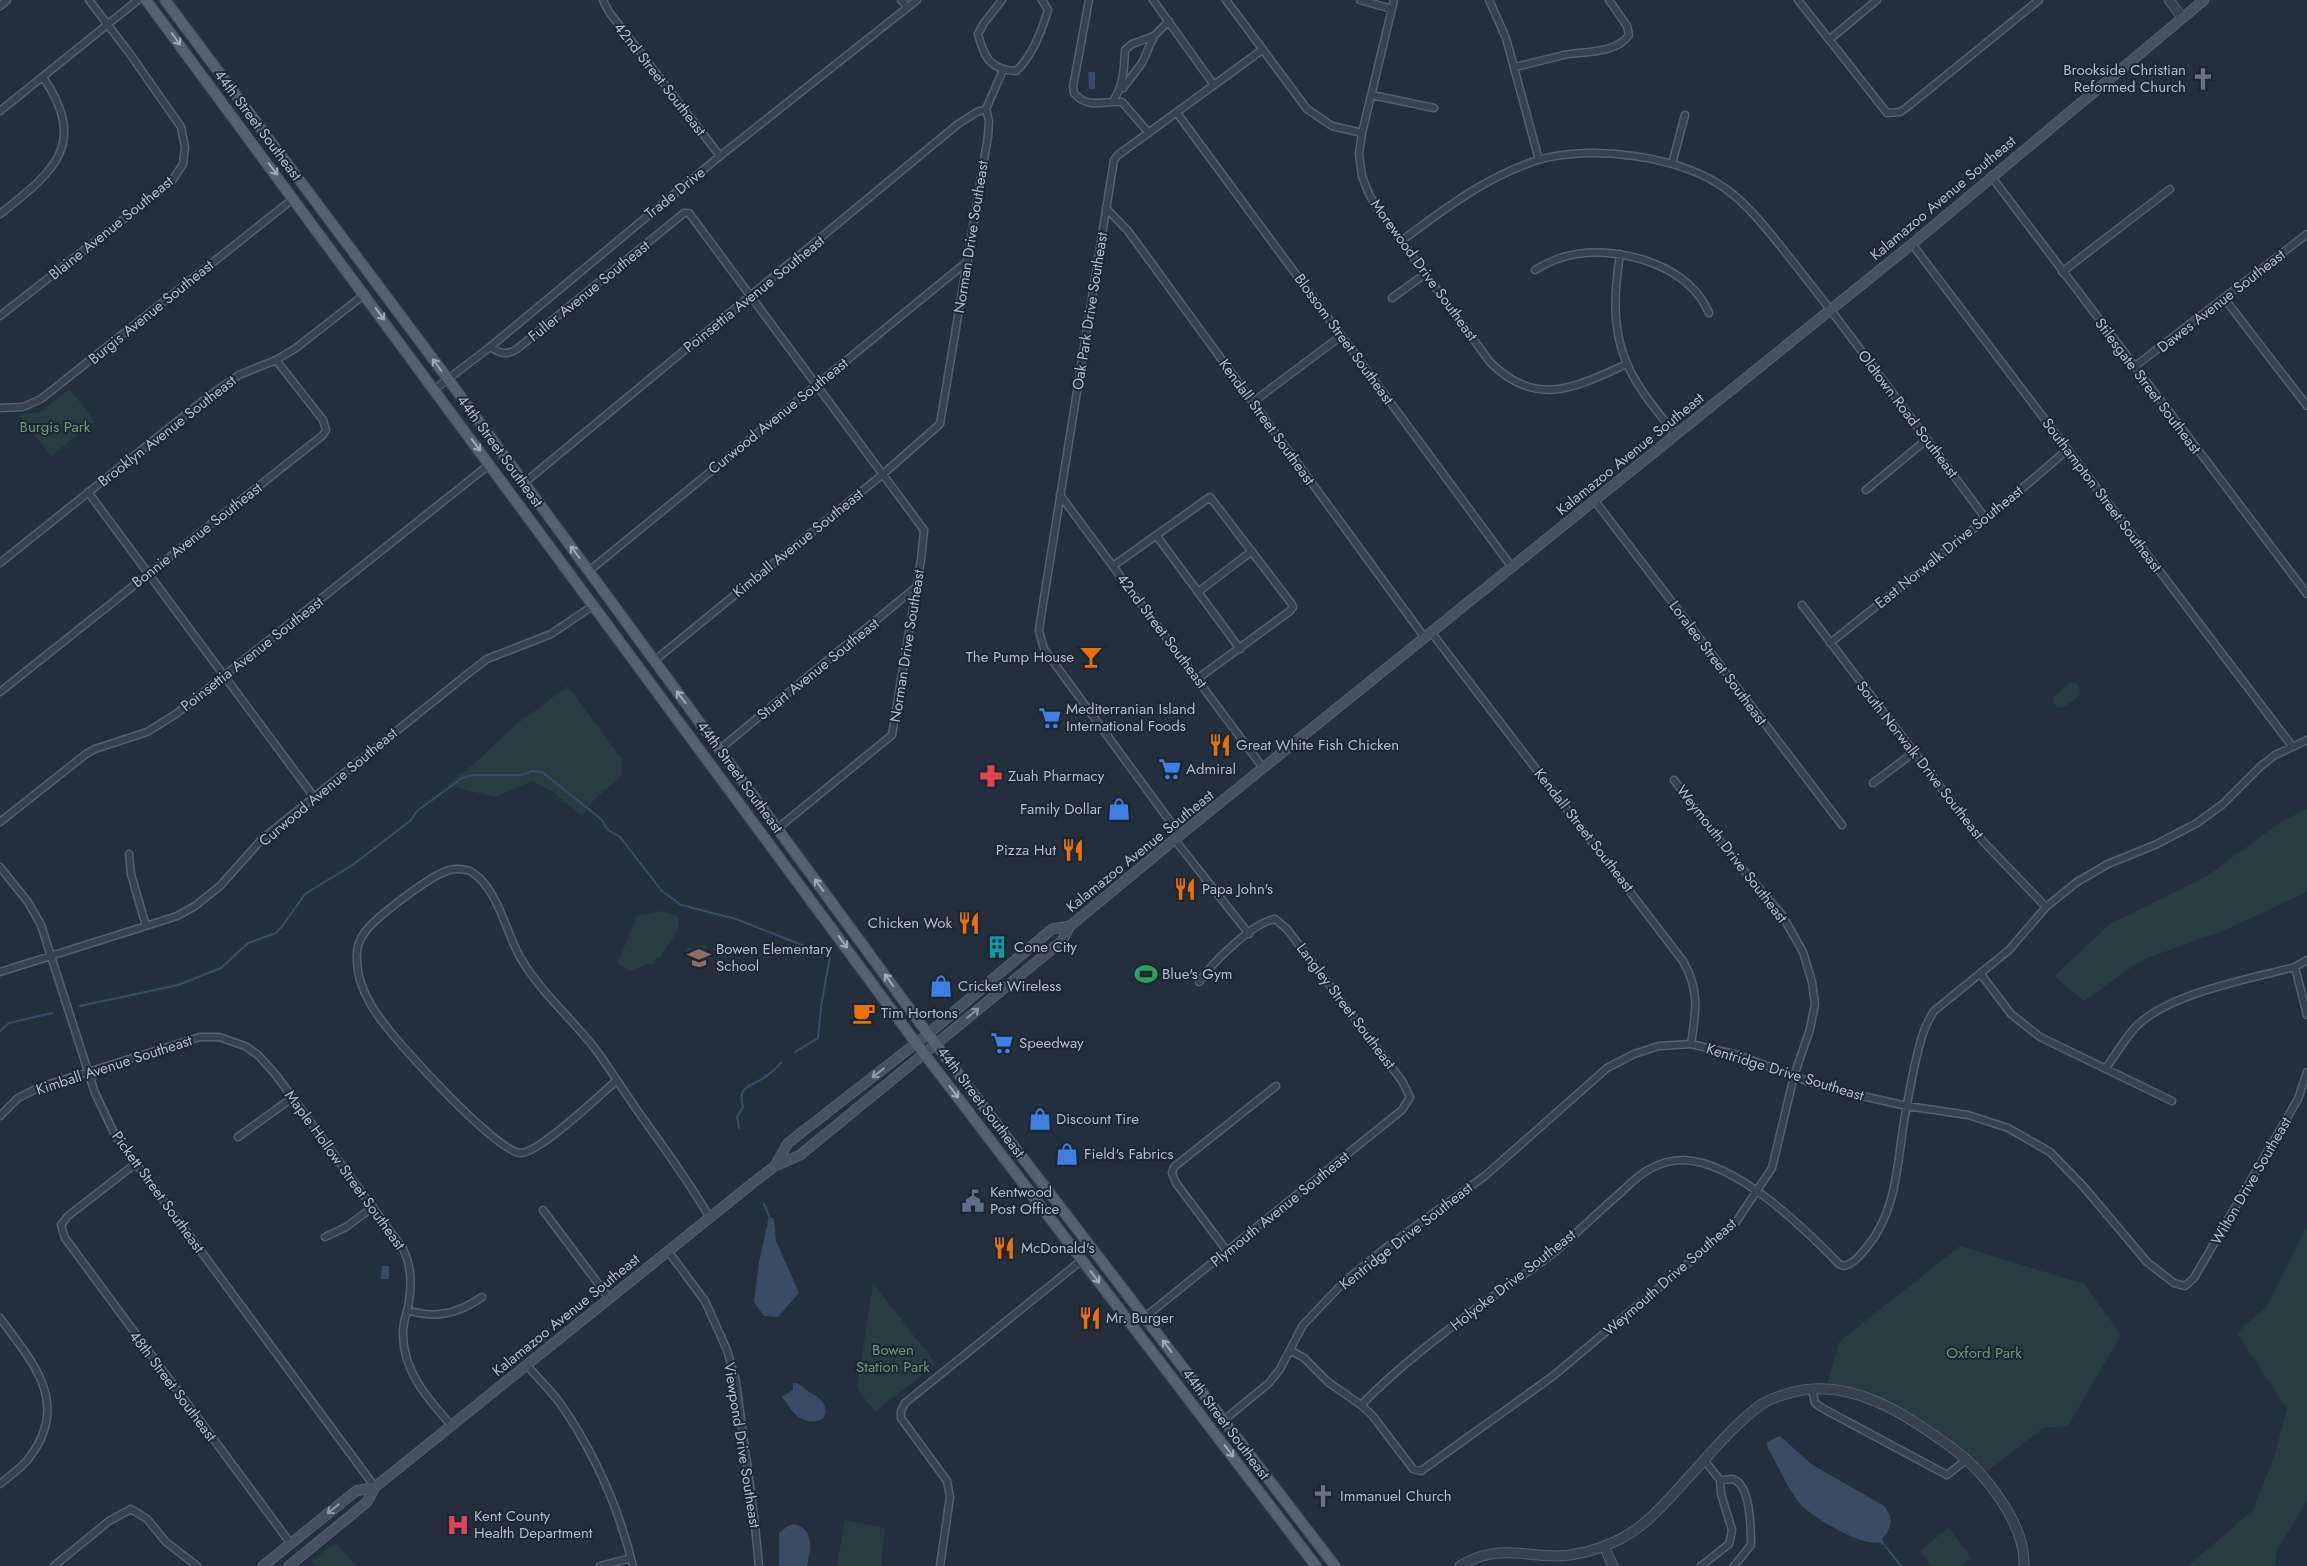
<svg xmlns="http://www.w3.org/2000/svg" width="2307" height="1566" font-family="Jost,sans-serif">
<rect width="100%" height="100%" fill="#242f3e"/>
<path fill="#263c3f" d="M69,389L95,421L51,456L18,415L40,412Z
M2070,683L2077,684L2080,689L2079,696L2063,708L2057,707L2053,701V697Z
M568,686L622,760L621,776C607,790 592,799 582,816L553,792L532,781L495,797L447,785L477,761L513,727Z
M2307,809V892L2225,930L2142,960L2084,1001L2054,976L2110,924L2207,876L2282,821Z
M661,911L678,917C683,932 666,944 661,957L656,958L654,965L646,964L632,971L620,966L618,962L637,916Z
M706,945L709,959L688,963L686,948Z
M2307,1226V1501L2277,1550L2275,1566H2188L2253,1510L2274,1457L2287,1409L2237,1333L2266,1307Z
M1960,1246L2084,1284L2121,1335L2068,1426L2043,1428L1981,1476L1966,1460L1883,1404L1826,1389L1839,1342Z
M873,1283L936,1364L875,1412L857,1388Z
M845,1520L885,1528L881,1566H837Z
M1949,1528L1971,1558L1960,1566H1931L1920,1550Z
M335,1543L356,1565L357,1566H316L312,1560Z"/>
<path fill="#394c67" d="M1088,72H1095V89H1089Z
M769,1216L774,1219L776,1241L799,1293L778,1317L764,1316L754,1302L759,1263Z
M382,1266H389V1279H381Z
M793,1383C800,1383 801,1386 806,1390C812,1394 822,1398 824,1405C831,1422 811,1425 800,1418C792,1413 788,1404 782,1397L793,1390Z
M1780,1436L1811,1464L1884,1506C1894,1517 1892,1528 1882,1539L1886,1547L1879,1542C1862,1547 1814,1518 1801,1505C1789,1492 1778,1464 1768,1449L1767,1442Z
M794,1524C815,1530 811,1548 807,1566H779V1533L788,1526Z"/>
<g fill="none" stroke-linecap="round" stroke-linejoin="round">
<path stroke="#394c67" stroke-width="2" d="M80,1006L178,985L221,968L248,943L276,933L283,925L305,894L354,864L411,820L417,811L462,778L474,775H522L532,771L542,772L601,819L608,830L620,837L662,891L681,905L736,919L830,956L821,1007L818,1038L795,1052
M0,1031L9,1023L52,1013
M739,1128L737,1117L743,1107C738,1087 747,1088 762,1079C769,1075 775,1069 781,1063
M764,1204L769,1216
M1886,1547L1901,1566"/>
<defs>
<path id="minor" d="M603,0L609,12L720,156
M901,0L908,7
M1002,0L984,23L978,34C984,57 990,70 1016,71C1032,57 1042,30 1048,10L1042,0
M1089,0L1073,87L1074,93C1088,110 1104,100 1122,102L1149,133
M1153,0L1214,85
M1226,0L1307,109L1332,126L1362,133
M1360,0L1392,9
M1394,0L1362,133L1359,154L1362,176L1369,194L1377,208L1490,362C1536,409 1576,387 1627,364
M1489,0L1506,38L1539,160
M1798,0L1887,113L1900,112L1906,108L2039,0
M0,6L7,0
M1830,39L1877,0
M1515,67C1531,63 1548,59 1564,55C1584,51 1616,54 1629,35L1627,26L1609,0
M1123,88L1142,63L1154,36
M1372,95L1434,108
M1113,101C1124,85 1124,69 1125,50L1132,44L1154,36L1169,21
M986,109L1003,70
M0,111L138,0
M1177,113L1511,566
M1672,164L1685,115
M1991,176L2307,594
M1106,208L1128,231L1425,638
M0,214C53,172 89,145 43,77
M1401,241C1445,209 1485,177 1538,160C1591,144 1681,156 1726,189C1748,205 1765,227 1782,248C1802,273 1822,299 1842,325C1890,390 1938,455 1986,519
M1912,244L2292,746
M1620,254C1607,338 1621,371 1676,434
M1535,270C1548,262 1562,256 1577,254C1624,247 1689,266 1709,313
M2062,272L2170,189
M1392,298L1425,274
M2224,298L2307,406
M0,316L172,181L183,164L185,147L181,127L130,54L89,0
M490,347C500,353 506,356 517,349L684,213H689L924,530L921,560L892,735L778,828
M2134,367L2307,234
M435,389L490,347L720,156L917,0
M1253,402L1341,336
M0,408L23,407L41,399L294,198
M524,483L958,124L977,112L986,109
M1866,490L1926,440
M88,492L314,797
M1060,495L1263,768
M1595,501L1842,825
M1156,535L1240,649
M0,563L209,396L239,375L276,360L296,348L365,294
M1113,566L1210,497L1291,603L1293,607L1290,611L1197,679
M589,571L968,261
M1198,592L1252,551
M1802,605L1977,835L2046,907
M1431,632L1683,961C1700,991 1696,1011 1691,1044
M1830,643L1997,510L2067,450
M654,661L883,474L940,424L988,136L989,121L986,109
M0,692L323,435L326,430L323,420L276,360
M720,749L915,588
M1873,783L1913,753
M0,822L86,754L95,749L147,732L176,714L490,464
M1180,835L1044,649L1039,631L1040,623L1114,160L1118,155L1262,50
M1175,840L1249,934
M129,854L131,874L146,926
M0,867L28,902L41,925L95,1093L115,1135L375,1487
M2295,967L2307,1015
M0,972L146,926L177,916L195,906L220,886L262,839L470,672L487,659L551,634L594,605
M1980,973L2011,1014L2040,1037L2172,1101
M2106,1068C2115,1055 2123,1042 2133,1030C2163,994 2249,979 2295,967L2307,960
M616,1081C600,1095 539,1153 521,1153C496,1152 399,1045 382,1021C369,1004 357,981 357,959C356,950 359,940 365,932C376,917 432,874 450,870C457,868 468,869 473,873C497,888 506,932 520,957C539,990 569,1016 593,1046C609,1067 622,1089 637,1110C662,1145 688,1180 710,1218
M0,1116L18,1098L40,1087L200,1037H219L245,1046L258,1055L276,1075L403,1249C411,1265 412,1283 409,1301C408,1311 403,1321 403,1332C402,1370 427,1398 451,1425
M238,1137L292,1098
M135,1164L68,1216L61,1225L65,1238L291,1544
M543,1210L609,1298
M325,1237L346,1227L373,1207
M668,1251L705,1301L727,1350L736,1382L754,1516L759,1566
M1227,1251L1176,1183L1172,1173L1174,1167L1276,1086
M407,1310C435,1319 458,1314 482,1297
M1145,1317L1402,1110L1410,1097L1402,1081L1287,929L1275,919C1252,923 1212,963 1199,982
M0,1318C33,1363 71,1403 29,1458C22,1468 9,1476 0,1484
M1290,1350L1304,1358L1328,1382L1361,1405L1372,1415L1413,1469L1421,1471L1553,1376L1716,1240L1736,1222L1772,1168L1794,1076L1810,1029L1815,1004L1812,982L1803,952L1782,915L1730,854L1674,780
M527,1365C538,1379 552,1391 562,1406C595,1454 619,1509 633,1566
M1812,1389L1815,1403L1822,1408L1947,1475L1966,1460
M1361,1405C1402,1363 1451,1327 1499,1292C1518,1278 1539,1265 1557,1250C1578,1232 1598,1212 1619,1194C1628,1186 1637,1176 1648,1170C1658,1164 1672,1160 1684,1160C1737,1162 1804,1228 1839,1264L1844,1266C1855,1263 1860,1255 1867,1247C1895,1213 1897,1170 1903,1128C1906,1108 1910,1088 1914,1068C1919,1047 1922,1029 1934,1011L2009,950L2046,907L2077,882L2108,864L2157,844L2197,823L2223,804L2261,766L2275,755L2307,740
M1224,1420L1269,1383L1280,1369L1303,1325L1344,1282L1383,1250L1486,1175L1607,1068L1634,1054L1659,1046L1691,1044L1738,1055L1810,1082L1849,1093L1907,1106L1968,1115L2008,1128L2050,1152L2083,1186L2147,1262L2174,1283L2185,1286L2194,1278L2298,1099L2307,1072
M1720,1480C1724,1480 1729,1479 1732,1479C1751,1483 1751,1530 1751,1545L1734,1566
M54,1566L109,1521L131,1509L147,1519L166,1542L197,1566
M600,1566L631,1558
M940,1566L950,1497L947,1481L901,1418V1411L905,1403L1082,1260
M1701,1566L1729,1544L1732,1530L1721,1494L1720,1480L1704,1460"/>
<path id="tertiary" d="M2169,0L2182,17
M1604,1546L1613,1566
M1460,1566C1495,1545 1518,1555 1555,1556C1575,1556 1596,1550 1614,1542C1644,1529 1665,1503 1687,1479C1711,1453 1733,1425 1762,1404C1771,1398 1783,1395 1793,1392C1852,1377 1906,1415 1951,1447C1984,1471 2026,1524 2024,1566"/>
<path id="secondary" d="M775,1166L788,1143L928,1034L1052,929L1070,926
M263,1566L356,1491L375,1487
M289,1566L367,1502L375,1487L754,1182L775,1166L800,1155L1062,941L1070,926L1180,835L1912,244L2204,0"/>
<path id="primary" d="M146,0L916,1043L1316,1566
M165,0L448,379L928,1034L1335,1566"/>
</defs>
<use href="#minor" stroke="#565f6c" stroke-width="9"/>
<use href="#tertiary" stroke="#565f6c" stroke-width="11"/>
<use href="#secondary" stroke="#565f6c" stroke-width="11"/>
<use href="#primary" stroke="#414a57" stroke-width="12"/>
<use href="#minor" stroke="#38414e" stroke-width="6"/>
<use href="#tertiary" stroke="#38414e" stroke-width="9"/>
<use href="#secondary" stroke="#465061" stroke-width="9"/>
<use href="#primary" stroke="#56606e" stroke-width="10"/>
</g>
<defs><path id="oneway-shaft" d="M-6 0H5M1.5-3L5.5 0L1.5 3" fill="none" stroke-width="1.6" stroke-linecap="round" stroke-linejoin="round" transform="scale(1.25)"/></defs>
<g stroke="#a1aab7">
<use href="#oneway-shaft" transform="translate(176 39) rotate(53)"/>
<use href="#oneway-shaft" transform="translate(273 169) rotate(53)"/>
<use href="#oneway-shaft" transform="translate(380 314) rotate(54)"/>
<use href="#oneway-shaft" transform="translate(437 365) rotate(-127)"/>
<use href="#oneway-shaft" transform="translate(476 445) rotate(54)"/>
<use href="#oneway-shaft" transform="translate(575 552) rotate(-127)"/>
<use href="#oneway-shaft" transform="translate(681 697) rotate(-127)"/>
<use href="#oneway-shaft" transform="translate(819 885) rotate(-126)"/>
<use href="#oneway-shaft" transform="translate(843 942) rotate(54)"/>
<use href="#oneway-shaft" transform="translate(889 980) rotate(-126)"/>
<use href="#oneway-shaft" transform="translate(954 1092) rotate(53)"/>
<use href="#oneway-shaft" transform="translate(1095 1277) rotate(53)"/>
<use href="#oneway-shaft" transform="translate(1167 1346) rotate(-127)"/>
<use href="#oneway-shaft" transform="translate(1229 1451) rotate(53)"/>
</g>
<g stroke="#8e96a5">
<use href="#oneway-shaft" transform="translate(973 1013) rotate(-39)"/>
<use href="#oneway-shaft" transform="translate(878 1073) rotate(142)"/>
<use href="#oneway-shaft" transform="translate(333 1509) rotate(141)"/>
</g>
<defs>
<symbol id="church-bare" viewBox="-9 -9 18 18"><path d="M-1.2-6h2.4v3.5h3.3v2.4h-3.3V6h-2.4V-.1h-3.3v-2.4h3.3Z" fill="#6b7280" stroke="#1d2633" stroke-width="2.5" paint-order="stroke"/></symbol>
<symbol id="bar-bare" viewBox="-9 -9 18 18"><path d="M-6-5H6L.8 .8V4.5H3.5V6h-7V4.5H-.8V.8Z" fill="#e8710a" stroke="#1d2633" stroke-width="2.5" paint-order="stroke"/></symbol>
<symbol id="supermarket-bare" viewBox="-9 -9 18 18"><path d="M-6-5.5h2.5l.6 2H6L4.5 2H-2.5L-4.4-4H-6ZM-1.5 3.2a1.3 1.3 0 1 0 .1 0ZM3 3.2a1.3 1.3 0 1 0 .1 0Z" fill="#3f7fe0" stroke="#1d2633" stroke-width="2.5" paint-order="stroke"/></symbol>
<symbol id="restaurant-bare" viewBox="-9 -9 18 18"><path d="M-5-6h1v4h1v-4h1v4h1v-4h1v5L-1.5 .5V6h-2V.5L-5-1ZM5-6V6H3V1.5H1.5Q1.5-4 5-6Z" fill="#e8710a" stroke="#1d2633" stroke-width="2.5" paint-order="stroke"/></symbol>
<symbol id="pharmacy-bare" viewBox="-9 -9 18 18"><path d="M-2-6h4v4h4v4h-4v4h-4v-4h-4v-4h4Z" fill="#e0444e" stroke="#1d2633" stroke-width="2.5" paint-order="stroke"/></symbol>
<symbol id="shop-bare" viewBox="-9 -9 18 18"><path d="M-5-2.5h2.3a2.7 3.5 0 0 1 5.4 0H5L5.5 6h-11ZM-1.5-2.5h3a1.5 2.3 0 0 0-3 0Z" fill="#3f7fe0" stroke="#1d2633" stroke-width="2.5" paint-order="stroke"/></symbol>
<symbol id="building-bare" viewBox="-9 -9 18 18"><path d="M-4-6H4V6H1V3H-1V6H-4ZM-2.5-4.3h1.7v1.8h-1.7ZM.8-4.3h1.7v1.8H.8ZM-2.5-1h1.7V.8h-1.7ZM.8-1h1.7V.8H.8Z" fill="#0f9aa8" stroke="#1d2633" stroke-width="2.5" paint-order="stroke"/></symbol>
<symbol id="school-bare" viewBox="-9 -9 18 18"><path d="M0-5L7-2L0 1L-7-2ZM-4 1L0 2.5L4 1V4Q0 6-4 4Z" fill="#8d6e63" stroke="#1d2633" stroke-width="2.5" paint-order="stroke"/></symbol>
<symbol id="stadium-bare" viewBox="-9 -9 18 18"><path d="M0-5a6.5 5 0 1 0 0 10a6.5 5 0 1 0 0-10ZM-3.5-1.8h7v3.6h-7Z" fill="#2e9e5b" stroke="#1d2633" stroke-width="2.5" paint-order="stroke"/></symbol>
<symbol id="cafe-bare" viewBox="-9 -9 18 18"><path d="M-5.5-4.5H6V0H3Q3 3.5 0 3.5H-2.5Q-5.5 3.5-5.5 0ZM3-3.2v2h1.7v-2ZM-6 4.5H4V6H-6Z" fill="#e8710a" stroke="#1d2633" stroke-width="2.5" paint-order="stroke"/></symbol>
<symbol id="civic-bare" viewBox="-9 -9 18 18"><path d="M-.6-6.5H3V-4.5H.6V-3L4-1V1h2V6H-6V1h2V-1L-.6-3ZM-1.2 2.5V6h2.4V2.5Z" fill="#5c6f8a" stroke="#1d2633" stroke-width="2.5" paint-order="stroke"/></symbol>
<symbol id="hospital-bare" viewBox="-9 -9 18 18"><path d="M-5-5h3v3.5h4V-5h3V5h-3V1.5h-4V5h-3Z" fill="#e0444e" stroke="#1d2633" stroke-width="2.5" paint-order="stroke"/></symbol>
</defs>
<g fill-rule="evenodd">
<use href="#church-bare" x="2187" y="63" width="32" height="32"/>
<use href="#bar-bare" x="1075" y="641" width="32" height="32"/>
<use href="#supermarket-bare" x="1034" y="702" width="32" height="32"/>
<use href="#restaurant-bare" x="1204" y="729" width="32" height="32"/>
<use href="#supermarket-bare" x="1154" y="753" width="32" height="32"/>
<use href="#pharmacy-bare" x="975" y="760" width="32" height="32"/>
<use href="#shop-bare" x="1103" y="793" width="32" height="32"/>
<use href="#restaurant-bare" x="1057" y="834" width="32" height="32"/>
<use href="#restaurant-bare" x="1169" y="873" width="32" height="32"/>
<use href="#restaurant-bare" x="953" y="907" width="32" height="32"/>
<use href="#building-bare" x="981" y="931" width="32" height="32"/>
<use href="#school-bare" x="683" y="942" width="32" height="32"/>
<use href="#stadium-bare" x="1130" y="958" width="32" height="32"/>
<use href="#shop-bare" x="925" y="970" width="32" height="32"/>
<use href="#cafe-bare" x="848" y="997" width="32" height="32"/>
<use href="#supermarket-bare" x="986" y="1027" width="32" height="32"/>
<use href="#shop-bare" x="1024" y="1103" width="32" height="32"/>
<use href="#shop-bare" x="1051" y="1138" width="32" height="32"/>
<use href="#civic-bare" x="957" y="1185" width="32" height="32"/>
<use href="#restaurant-bare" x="988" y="1232" width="32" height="32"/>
<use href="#restaurant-bare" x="1074" y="1302" width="32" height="32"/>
<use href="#church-bare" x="1307" y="1480" width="32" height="32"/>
<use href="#hospital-bare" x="442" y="1509" width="32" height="32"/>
</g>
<g text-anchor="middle" stroke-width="4" stroke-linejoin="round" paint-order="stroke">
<g font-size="15" fill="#b4bcc9" stroke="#1d2633" text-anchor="start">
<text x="2186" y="75" text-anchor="end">Brookside Christian<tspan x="2186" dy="17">Reformed Church</tspan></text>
<text x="1074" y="662" text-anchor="end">The Pump House</text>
<text x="1066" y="714">Mediterranian Island<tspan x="1066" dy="17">International Foods</tspan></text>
<text x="1236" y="750">Great White Fish Chicken</text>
<text x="1186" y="774">Admiral</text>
<text x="1008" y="781">Zuah Pharmacy</text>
<text x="1102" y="814" text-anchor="end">Family Dollar</text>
<text x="1056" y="855" text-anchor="end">Pizza Hut</text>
<text x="1202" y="894">Papa John's</text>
<text x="952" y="928" text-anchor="end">Chicken Wok</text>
<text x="1014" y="952">Cone City</text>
<text x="716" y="954">Bowen Elementary<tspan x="716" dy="17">School</tspan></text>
<text x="1162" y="979">Blue's Gym</text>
<text x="958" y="991">Cricket Wireless</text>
<text x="881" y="1018">Tim Hortons</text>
<text x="1019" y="1048">Speedway</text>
<text x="1056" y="1124">Discount Tire</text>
<text x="1084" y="1159">Field's Fabrics</text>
<text x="990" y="1197">Kentwood<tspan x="990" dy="17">Post Office</tspan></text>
<text x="1021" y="1253">McDonald's</text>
<text x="1106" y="1323">Mr. Burger</text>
<text x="1340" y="1501">Immanuel Church</text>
<text x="474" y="1521">Kent County<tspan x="474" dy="17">Health Department</tspan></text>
</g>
<g font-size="15" fill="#b4bcc9" stroke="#1d2633">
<text transform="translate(660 79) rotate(52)" y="5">42nd Street Southeast</text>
<text transform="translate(258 125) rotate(53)" y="5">44th Street Southeast</text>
<text transform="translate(675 193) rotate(-39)" y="5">Trade Drive</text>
<text transform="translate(1943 198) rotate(-40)" y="5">Kalamazoo Avenue Southeast</text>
<text transform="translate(111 228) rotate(-39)" y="5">Blaine Avenue Southeast</text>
<text transform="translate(971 237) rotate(-81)" y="5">Norman Drive Southeast</text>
<text transform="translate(1424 270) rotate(54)" y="5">Morewood Drive Southeast</text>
<text transform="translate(589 291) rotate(-39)" y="5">Fuller Avenue Southeast</text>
<text transform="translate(754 294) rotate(-39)" y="5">Poinsettia Avenue Southeast</text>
<text transform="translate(2221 301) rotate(-38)" y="5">Dawes Avenue Southeast</text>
<text transform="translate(1090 311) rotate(-81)" y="5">Oak Park Drive Southeast</text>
<text transform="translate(151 312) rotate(-39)" y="5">Burgis Avenue Southeast</text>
<text transform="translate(1344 339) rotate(54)" y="5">Blossom Street Southeast</text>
<text transform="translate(2148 386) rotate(53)" y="5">Stilesgate Street Southeast</text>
<text transform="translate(1908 414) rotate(53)" y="5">Oldtown Road Southeast</text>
<text transform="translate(778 416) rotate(-39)" y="5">Curwood Avenue Southeast</text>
<text transform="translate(1267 422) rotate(54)" y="5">Kendall Street Southeast</text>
<text transform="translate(167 431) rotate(-38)" y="5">Brooklyn Avenue Southeast</text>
<text transform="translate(500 451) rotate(54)" y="5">44th Street Southeast</text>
<text transform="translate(1630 454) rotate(-39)" y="5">Kalamazoo Avenue Southeast</text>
<text transform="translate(2102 495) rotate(53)" y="5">Southampton Street Southeast</text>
<text transform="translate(197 535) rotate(-38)" y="5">Bonnie Avenue Southeast</text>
<text transform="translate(798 543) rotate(-39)" y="5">Kimball Avenue Southeast</text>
<text transform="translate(1949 547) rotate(-39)" y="5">East Norwalk Drive Southeast</text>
<text transform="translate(1162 631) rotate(53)" y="5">42nd Street Southeast</text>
<text transform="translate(907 646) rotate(-81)" y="5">Norman Drive Southeast</text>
<text transform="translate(252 654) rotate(-38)" y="5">Poinsettia Avenue Southeast</text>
<text transform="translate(1718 663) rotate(53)" y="5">Loralee Street Southeast</text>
<text transform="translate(818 669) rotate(-39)" y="5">Stuart Avenue Southeast</text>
<text transform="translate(1920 760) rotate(52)" y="5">South Norwalk Drive Southeast</text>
<text transform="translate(740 777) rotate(54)" y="5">44th Street Southeast</text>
<text transform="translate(328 787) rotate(-40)" y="5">Curwood Avenue Southeast</text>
<text transform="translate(1584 830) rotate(52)" y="5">Kendall Street Southeast</text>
<text transform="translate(1140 851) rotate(-39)" y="5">Kalamazoo Avenue Southeast</text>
<text transform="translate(1732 854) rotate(52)" y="5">Weymouth Drive Southeast</text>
<text transform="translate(1346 1006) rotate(53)" y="5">Langley Street Southeast</text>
<text transform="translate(114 1065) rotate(-18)" y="5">Kimball Avenue Southeast</text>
<text transform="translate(1785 1072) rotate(17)" y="5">Kentridge Drive Southeast</text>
<text transform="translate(981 1102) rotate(53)" y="5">44th Street Southeast</text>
<text transform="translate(345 1170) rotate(54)" y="5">Maple Hollow Street Southeast</text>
<text transform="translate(2251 1181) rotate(-60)" y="5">Wilton Drive Southeast</text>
<text transform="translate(158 1192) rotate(54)" y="5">Pickett Street Southeast</text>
<text transform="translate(1280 1209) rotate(-39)" y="5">Plymouth Avenue Southeast</text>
<text transform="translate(1406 1236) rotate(-38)" y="5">Kentridge Drive Southeast</text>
<text transform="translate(1670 1277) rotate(-41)" y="5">Weymouth Drive Southeast</text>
<text transform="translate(1513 1280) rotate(-38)" y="5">Holyoke Drive Southeast</text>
<text transform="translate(566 1315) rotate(-39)" y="5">Kalamazoo Avenue Southeast</text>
<text transform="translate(173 1386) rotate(53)" y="5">48th Street Southeast</text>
<text transform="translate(1226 1424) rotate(53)" y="5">44th Street Southeast</text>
<text transform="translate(742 1445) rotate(81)" y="5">Viewpond Drive Southeast</text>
</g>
<g font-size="15" fill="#6b9a76" stroke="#1d2633">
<text x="55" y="432">Burgis Park</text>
<text x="893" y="1355">Bowen<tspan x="893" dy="17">Station Park</tspan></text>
<text x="1984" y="1358">Oxford Park</text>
</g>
</g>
</svg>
